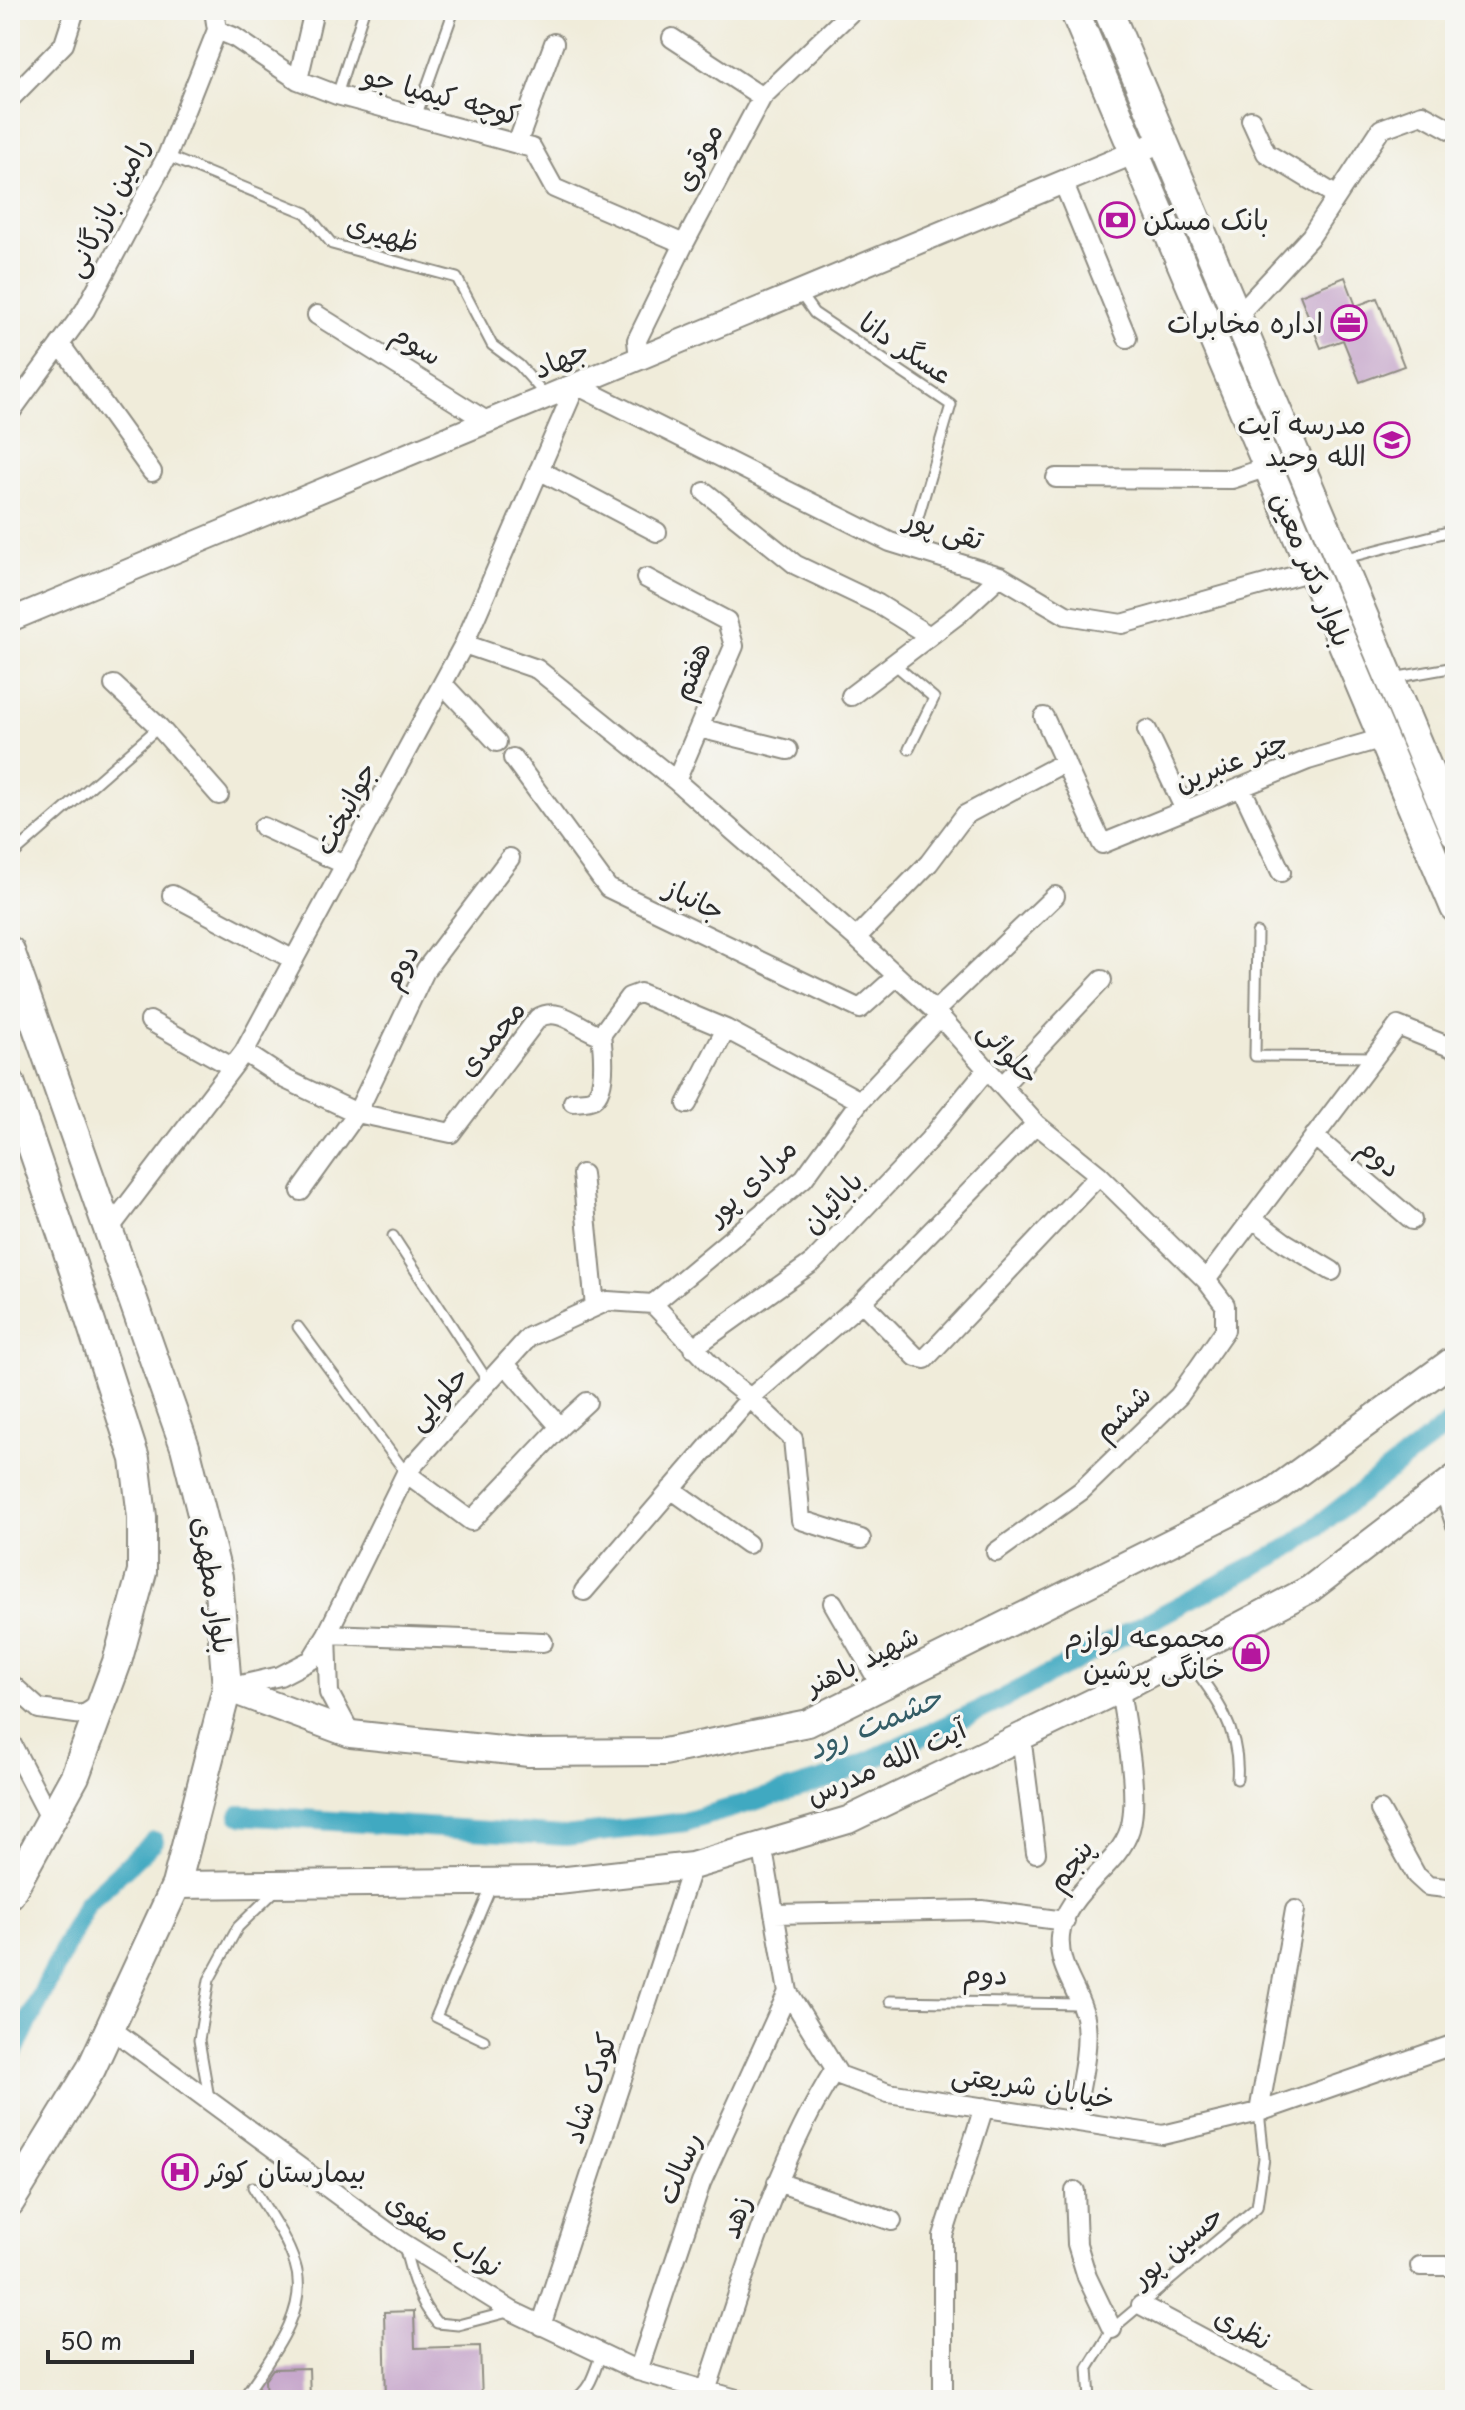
<svg xmlns="http://www.w3.org/2000/svg" width="1465" height="2410" font-family="'Playpen Sans','Playpen Sans Arabic',sans-serif">
<rect width="100%" height="100%" fill="#f6f6f2"/>
<filter id="ink" filterUnits="userSpaceOnUse"><feTurbulence type="fractalNoise" baseFrequency=".0125" numOctaves="2"/><feDisplacementMap in="SourceGraphic" scale="16" xChannelSelector="R" yChannelSelector="G"/><feConvolveMatrix kernelMatrix="1 2 1 2 8 2 1 2 1" color-interpolation-filters="sRGB"/></filter>
<filter id="wash" filterUnits="userSpaceOnUse"><feTurbulence type="fractalNoise" baseFrequency=".006" numOctaves="4" result="noise"/><feDisplacementMap in="SourceGraphic" scale="32" xChannelSelector="R" yChannelSelector="G"/><feGaussianBlur stdDeviation="1.8" result="paint"/><feColorMatrix in="noise" values="0 0 0 0 0 0 0 0 0 0 0 0 0 0 0 0 0 1.4 0 .05"/><feComposite in="paint" operator="in"/></filter>
<g filter="url(#wash)">
<rect width="100%" height="100%" fill="#f0ecda"/>
<g fill="none" stroke-linecap="round" stroke-linejoin="round">
<path stroke="#41a9c1" stroke-width="20" d="M240,1815L565,1836L685,1822L833,1777L993,1704L1292,1546L1455,1419
M10,2059L87,1903L154,1841"/>
</g>
<g id="blocks">
<path fill="#c7a8cc" d="M1345,277L1356,306L1377,298L1404,366L1360,382L1343,340L1321,348L1300,295Z
M414,2311L415,2348L480,2346L482,2400H386L384,2312Z
M309,2368L310,2400H266L265,2380L273,2369Z"/>
</g>
</g>
<g filter="url(#ink)">
<use href="#blocks" fill-opacity="0" stroke="#8e8c82" stroke-width="2"/>
<g fill="none" stroke-linecap="round" stroke-linejoin="round">
<defs>
<path id="service" d="M337,95L364,10
M416,117L454,10
M167,156L306,213L332,244L457,278L492,345L519,365L547,397
M799,292L814,313L951,405L909,548
M1342,559L1455,530
M893,663L934,698L909,749
M1393,678L1455,667
M10,857L159,727
M1257,933L1255,1056L1374,1057
M393,1236L489,1383
M298,1327L406,1473
M1186,1658C1215,1695 1241,1730 1237,1779
M890,2001L1079,2004
M484,2040L436,2017L492,1885
M209,2098L199,2040L209,1980L238,1927L276,1890
M404,2246C411,2274 418,2301 437,2323L458,2325L512,2311
M242,2400C267,2362 311,2312 295,2264C286,2236 268,2212 253,2187
M573,2400C591,2390 594,2372 601,2354
M1090,2400L1088,2368L1112,2329L1257,2207L1264,2158L1259,2112"/>
<path id="minor" d="M217,30L234,37L298,80L337,95L532,148L554,188L684,244
M672,38L762,97
M298,80L314,10
M10,96H13L64,44L75,10
M1251,120L1266,153L1337,196
M517,144L554,43
M1063,182L1127,338
M317,315L488,422
M1236,317L1311,236L1381,129L1422,114L1455,132
M60,344L152,472
M639,359L637,340L684,244L762,97L853,10
M10,413L85,310L167,156L217,30L214,10
M539,470L657,532
M1056,478L1232,479L1268,467
M705,492L796,565L878,604L928,635
M646,578L727,621L734,646L676,781
M464,644L537,669L676,781L856,938L935,1011L1036,1124L1099,1175L1206,1280L1398,1026L1455,1049
M443,684L497,742
M114,685L159,727L219,795
M851,696L960,613L1000,576
M1044,717L1102,844L1308,760L1383,738
M699,728L788,750
M1147,730L1185,810
M513,758L608,888L860,1009L897,976
M1241,787L1281,872
M263,827L346,865
M172,895L294,960
M856,938L929,863L965,815L1065,762
M935,1011L1055,896
M150,1021L232,1067
M244,1052L285,1079L357,1113L451,1133L538,1018C560,1005 579,1029 601,1035L629,997L640,993L726,1029L860,1101
M1002,1086L1102,980
M573,1102C579,1101 587,1102 593,1099C607,1090 603,1050 601,1035
M687,1104L726,1029
M1314,1136L1412,1220
M582,1174L595,1307
M301,1191L357,1113L426,969L510,858
M1252,1218L1284,1242L1332,1271
M110,1228L244,1052L464,644L576,385L890,542L1000,576L1066,615L1122,624L1312,571
M862,1302L916,1357L925,1359L1099,1175
M653,1304L804,1178L860,1101L940,1016
M693,1348L813,1262L929,1140L987,1069
M560,1427L587,1402
M406,1473L471,1521L560,1427L505,1364
M1443,1486L1455,1523
M671,1489L748,1544
M996,1552L1081,1491L1179,1396L1225,1330V1305L1206,1280
M584,1591L750,1398L862,1302L1036,1124
M833,1603L881,1686
M327,1634L543,1642
M327,1634L329,1693L351,1734
M10,1683L39,1709L83,1715L102,1703
M227,1688L280,1676L311,1660L327,1634L406,1473L529,1337L608,1301L653,1304L719,1373L750,1398L793,1439L801,1520L861,1539
M1021,1736L1036,1853
M10,1741L51,1820
M1380,1810L1416,1875L1428,1886L1455,1889
M762,1844L788,1992L839,2075L888,2093L1163,2135L1259,2112L1455,2044
M774,1914L982,1910L1065,1921
M110,2028L403,2243L512,2311L638,2371L740,2400
M1259,2112L1295,1910
M1074,2120C1079,2090 1091,2046 1085,2017C1078,1988 1057,1967 1060,1936C1064,1891 1118,1868 1130,1829C1140,1795 1125,1726 1120,1689
M777,2182L892,2221
M1075,2191L1077,2244L1087,2277L1112,2329
M1420,2266H1455
M1141,2305L1319,2400
M541,2326L692,1866
M638,2371L701,2183L788,1992
M706,2391C743,2282 773,2168 835,2069
M943,2400V2236L984,2107"/>
<path id="tertiary" d="M10,620L1162,141"/>
<path id="secondary" d="M227,1688L351,1734L529,1753L664,1752L808,1723L1272,1492L1455,1359
M176,1885L558,1881L692,1866L848,1820L1120,1689L1310,1589L1455,1478"/>
<path id="primary" d="M1074,10L1455,908
M1108,10L1455,833
M10,951L185,1447L218,1577L227,1688L176,1885L91,2069L10,2202
M10,1082L67,1249L135,1459L142,1517V1572L117,1662L75,1776L10,1894"/>
</defs>
<use href="#service" stroke="#8e8c82" stroke-width="13"/>
<use href="#minor" stroke="#8e8c82" stroke-width="22"/>
<use href="#tertiary" stroke="#8e8c82" stroke-width="26"/>
<use href="#secondary" stroke="#8e8c82" stroke-width="30"/>
<use href="#primary" stroke="#8e8c82" stroke-width="32"/>
<use href="#service" stroke="#fff" stroke-width="9"/>
<use href="#minor" stroke="#fff" stroke-width="18"/>
<use href="#tertiary" stroke="#fff" stroke-width="22"/>
<use href="#secondary" stroke="#fff" stroke-width="26"/>
<use href="#primary" stroke="#fff" stroke-width="28"/>
</g>
</g>
<defs>
<symbol id="bank-ring" viewBox="-11 -11 22 22"><circle r="9.5" fill="#f6f6f2" stroke="#b5179e" stroke-width="1.5"/><path d="M-6-4H6V4H-6ZM0-2.3a2.3 2.3 0 1 0 0 4.6a2.3 2.3 0 1 0 0-4.6Z" fill="#b5179e"/></symbol>
<symbol id="office-ring" viewBox="-11 -11 22 22"><circle r="9.5" fill="#f6f6f2" stroke="#b5179e" stroke-width="1.5"/><path d="M-6-3h4V-5.5h4V-3h4V5H-6ZM-1-4.5V-3h2v-1.5ZM-6 0V1H6V0Z" fill="#b5179e"/></symbol>
<symbol id="school-ring" viewBox="-11 -11 22 22"><circle r="9.5" fill="#f6f6f2" stroke="#b5179e" stroke-width="1.5"/><path d="M0-5L7-2L0 1L-7-2ZM-4 1L0 2.5L4 1V4Q0 6-4 4Z" fill="#b5179e"/></symbol>
<symbol id="shop-ring" viewBox="-11 -11 22 22"><circle r="9.5" fill="#f6f6f2" stroke="#b5179e" stroke-width="1.5"/><path d="M-5-2.5h2.3a2.7 3.5 0 0 1 5.4 0H5L5.5 6h-11ZM-1.5-2.5h3a1.5 2.3 0 0 0-3 0Z" fill="#b5179e"/></symbol>
<symbol id="hospital-ring" viewBox="-11 -11 22 22"><circle r="9.5" fill="#f6f6f2" stroke="#b5179e" stroke-width="1.5"/><path d="M-5-5h3v3.5h4V-5h3V5h-3V1.5h-4V5h-3Z" fill="#b5179e"/></symbol>
</defs>
<g fill-rule="evenodd">
<use href="#bank-ring" x="1097" y="200" width="40" height="40"/>
<use href="#office-ring" x="1329" y="303" width="40" height="40"/>
<use href="#school-ring" x="1372" y="420" width="40" height="40"/>
<use href="#shop-ring" x="1231" y="1633" width="40" height="40"/>
<use href="#hospital-ring" x="160" y="2152" width="40" height="40"/>
</g>
<g text-anchor="middle" stroke-width="7" stroke-linejoin="round" paint-order="stroke">
<g font-size="28" fill="#2b2b2b" stroke="#f6f6f2">
<text transform="translate(442 95) rotate(15)" y="10">کوچه کیمیا جو</text>
<text transform="translate(698 157) rotate(-62)" y="10">موقری</text>
<text transform="translate(107 207) rotate(-63)" y="10">رامین بازرگانی</text>
<text transform="translate(383 233) rotate(17)" y="10">ظهیری</text>
<text transform="translate(417 344) rotate(32)" y="10">سوم</text>
<text transform="translate(906 348) rotate(34)" y="10">عسگر دانا</text>
<text transform="translate(561 359) rotate(-23)" y="10">جهاد</text>
<text transform="translate(944 529) rotate(17)" y="10">تقی پور</text>
<text transform="translate(1312 569) rotate(67)" y="10">بلوار دکتر معین</text>
<text transform="translate(691 671) rotate(-69)" y="10">هفتم</text>
<text transform="translate(1231 761) rotate(-22)" y="10">چتر عنبرین</text>
<text transform="translate(345 808) rotate(-62)" y="10">جوانبخت</text>
<text transform="translate(695 899) rotate(26)" y="10">جانباز</text>
<text transform="translate(400 966) rotate(-60)" y="10">دوم</text>
<text transform="translate(491 1038) rotate(-50)" y="10">محمدی</text>
<text transform="translate(1009 1052) rotate(48)" y="10">حلوائی</text>
<text transform="translate(1380 1157) rotate(40)" y="10">دوم</text>
<text transform="translate(751 1181) rotate(-43)" y="10">مرادی پور</text>
<text transform="translate(832 1202) rotate(-46)" y="10">بابائیان</text>
<text transform="translate(437 1398) rotate(-47)" y="10">حلوایی</text>
<text transform="translate(1122 1412) rotate(-44)" y="10">ششم</text>
<text transform="translate(213 1585) rotate(81)" y="10">بلوار مطهری</text>
<text transform="translate(862 1660) rotate(-26)" y="10">شهید باهنر</text>
<text transform="translate(886 1762) rotate(-24)" y="10">آیت الله مدرس</text>
<text transform="translate(1070 1865) rotate(-53)" y="10">پنجم</text>
<text transform="translate(985 1974) rotate(1)" y="10">دوم</text>
<text transform="translate(1033 2086) rotate(9)" y="10">خیابان شریعتی</text>
<text transform="translate(590 2088) rotate(-72)" y="10">کودک شاد</text>
<text transform="translate(679 2168) rotate(-68)" y="10">رسالت</text>
<text transform="translate(735 2217) rotate(-72)" y="10">زهد</text>
<text transform="translate(444 2234) rotate(33)" y="10">نواب صفوی</text>
<text transform="translate(1177 2246) rotate(-40)" y="10">حسین پور</text>
<text transform="translate(1243 2328) rotate(29)" y="10">نظری</text>
</g>
<g font-size="28" fill="#2b2b2b" stroke="#f6f6f2" text-anchor="end">
<text x="1143" y="230" text-anchor="start">بانک مسکن</text>
<text x="1323" y="333">اداره مخابرات</text>
<text x="1366" y="434">مدرسه آیت<tspan x="1366" dy="32">الله وحید</tspan></text>
<text x="1225" y="1647">مجموعه لوازم<tspan x="1225" dy="32">خانگی پرشین</tspan></text>
<text x="206" y="2182" text-anchor="start">بیمارستان کوثر</text>
</g>
<g font-size="30" font-style="italic" fill="#345d67" stroke="#f6f6f2">
<text transform="translate(875 1723) rotate(-23)" y="10">حشمت رود</text>
</g>
</g>
<rect width="1465" height="2410" fill="none" stroke="#f6f6f2" stroke-width="40"/>
<path d="M48 2350v12h144v-12" fill="none" stroke="#2b2b2b" stroke-width="4"/>
<text x="60" y="2350" font-size="24" fill="#2b2b2b" stroke="#f6f6f2" stroke-width="6" paint-order="stroke">50 m</text>
</svg>
